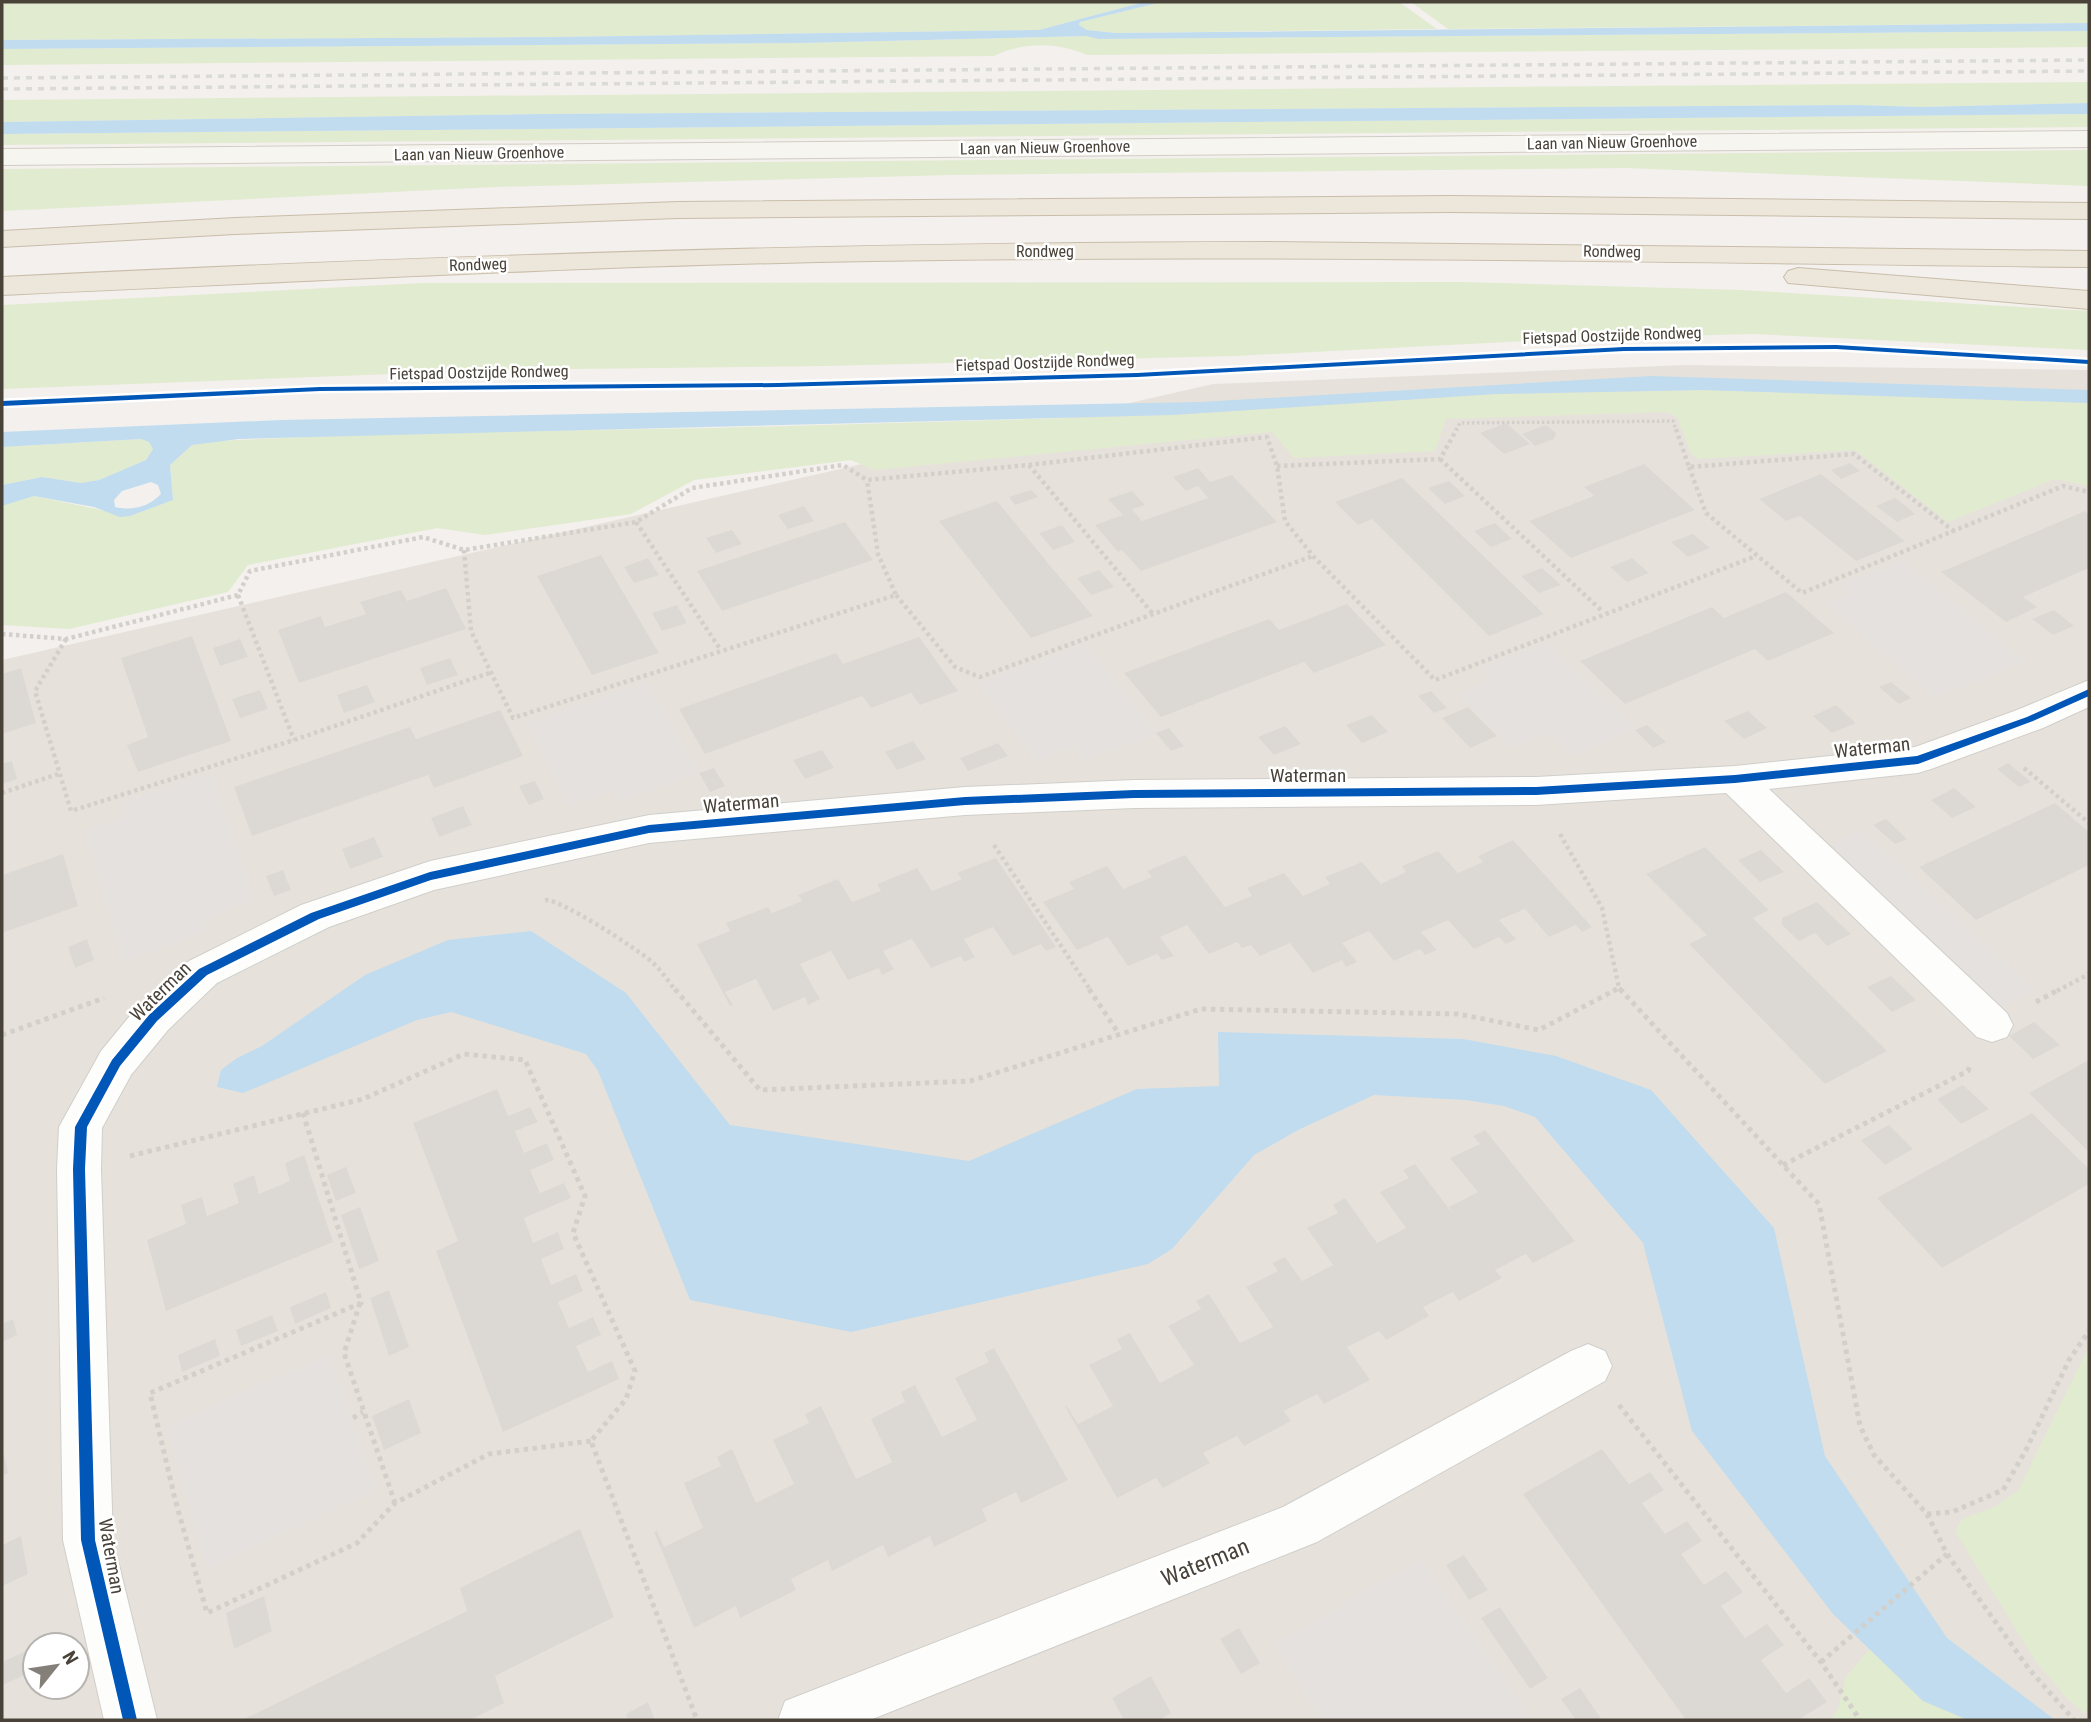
<svg xmlns="http://www.w3.org/2000/svg" width="2091" height="1722" font-family="'Roboto Condensed',sans-serif">
<rect width="100%" height="100%" fill="#f3f0ed"/>
<path fill="#e6e2db" fill-rule="evenodd" d="M1685,365L2089,370V1720H2V660L1213,384ZM35,1645H77V1687H35Z"/>
<path fill="#e1ebcf" d="M2,2H1144L1039,30L553,37L2,40Z
M1162,2H1399L1437,29L1116,33L1087,30L1079,25L1080,22Z
M1411,2H2089V23L1448,29Z
M2089,31V47L1087,55C1057,42 1023,42 994,56L2,65V49L801,43L1086,36L1098,39Z
M2089,82V103L1922,107L1856,105L545,114L2,122V100Z
M2089,114V127L2,145V134Z
M2089,150V186L1626,168L950,175L495,187L2,211V169Z
M1461,282L1741,290L2089,311V350L1753,334L1563,339L1234,356L824,366L496,370L2,389V305L423,283Z
M1702,390L2089,403V486L2055,479L1948,522L1855,450L1699,459L1691,454L1677,417L1667,412L1446,419L1435,451L1294,458L1272,432L874,470L851,460L694,480L631,514L485,535L437,528L248,565L228,592L69,629L2,625V506L34,496L130,516L173,500L170,465L192,445L214,441L405,433L715,428L1172,415L1495,394Z
M141,439L149,442L153,449L146,460L99,480L81,483L42,477L2,485V447Z
M2089,1346V1705L2085,1714L2068,1699L2037,1663L1956,1533L1960,1522L1965,1518L1996,1506L2018,1491Z
M1870,1649L1923,1701L1968,1720H1830L1838,1710L1845,1678Z"/>
<path fill="#e5e1de" d="M1902,560L2024,661L1935,698L1825,603L1851,593L1841,584Z
M1545,642L1636,729L1572,756L1549,733L1513,749L1459,694L1492,680L1481,668Z
M1085,644L1157,734L1085,761L1075,747L1036,762L978,683Z
M646,682L699,773L621,801L615,789L569,806L527,723Z
M211,773L254,901L203,919L207,931L122,962L86,830L126,816L123,802Z
M1861,830L2034,990L2002,1006L1830,844Z
M329,1354L375,1490L207,1569L167,1426Z
M1421,1559L1530,1717L1525,1720H1321L1274,1644Z"/>
<path fill="#c0dcee" fill-rule="evenodd" d="M1144,2H1162L1080,22L1079,25L1087,30L1116,33L2089,23V31L1098,39L1086,36L801,43L2,49V40L553,37L1039,30Z
M2089,103V114L2,134V122L545,114L1856,105L1922,107Z
M1651,376L2089,390V403L1702,390L1495,394L1172,415L239,439L192,445L170,465L173,500L130,516L120,517L94,507L34,496L2,506V485L42,477L81,483L99,480L146,460L153,449L149,442L141,439L2,447V432L282,420L1200,402ZM151,482L158,485L161,494C148,507 133,511 115,507L114,500L122,491Z
M531,931L626,993L730,1125L969,1161L1137,1089L1219,1086L1218,1032L1463,1039L1556,1056L1651,1090L1774,1228L1825,1456L1947,1638L2055,1720H1968L1923,1701L1833,1614L1692,1431L1643,1243L1535,1117L1504,1106L1466,1100L1374,1095L1300,1129L1254,1155L1172,1249L1148,1264L851,1332L690,1300L598,1071L586,1054L451,1012L417,1020L243,1093L217,1087L221,1070L237,1058L262,1046L365,975L448,940Z"/>
<path fill="#dcd9d5" d="M1506,423L1530,444L1504,454L1480,433Z
M1546,425L1556,433L1554,439L1535,446L1522,434Z
M1850,463L1860,471L1841,479L1831,470Z
M1644,464L1695,510L1571,558L1529,521L1594,496L1584,487Z
M1198,468L1210,482L1232,475L1277,522L1141,571L1122,550L1118,552L1095,525L1123,515L1108,499L1132,491L1145,505L1132,509L1142,521L1208,498L1198,486L1186,491L1173,477Z
M1821,474L1876,518L1905,541L1856,561L1800,516L1786,521L1759,499Z
M1402,478L1518,589L1544,614L1489,636L1372,519L1358,525L1335,502Z
M1449,481L1465,496L1445,504L1428,488Z
M1031,490L1038,497L1015,505L1009,497Z
M1895,498L1906,506L1915,514L1897,522L1876,506Z
M997,501L1052,568L1093,616L1031,638L939,521Z
M804,506L814,521L788,529L778,515Z
M2085,511L2089,514V568L2023,597L2037,607L2006,622L1941,572Z
M845,522L873,560L722,611L697,571Z
M1495,523L1512,539L1491,547L1474,531Z
M1062,525L1075,542L1053,550L1039,533Z
M732,530L742,544L716,553L706,538Z
M1693,534L1710,548L1688,557L1671,542Z
M601,555L659,653L592,675L537,576Z
M648,558L659,575L634,583L624,567Z
M1632,558L1649,573L1627,582L1610,567Z
M1542,568L1561,585L1539,593L1521,576Z
M1099,570L1114,587L1091,595L1077,578Z
M446,588L466,629L299,683L278,630L321,616L325,627L366,614L360,602L401,590L407,601Z
M1786,592L1834,633L1768,661L1755,649L1625,704L1580,661L1712,607L1724,618Z
M1347,604L1386,645L1314,673L1304,662L1161,717L1124,673L1269,619L1279,630Z
M677,605L687,623L662,631L652,613Z
M2054,610L2074,626L2053,635L2032,619Z
M192,636L231,741L138,772L127,745L148,737L121,658Z
M919,637L958,691L920,705L911,693L871,708L862,696L705,754L679,709L836,653L843,664Z
M240,639L248,657L220,666L213,648Z
M450,658L458,675L427,685L420,668Z
M21,668L36,723L2,734V674Z
M1891,682L1911,698L1899,704L1879,687Z
M367,685L375,702L344,713L337,695Z
M260,690L268,709L240,718L232,699Z
M1431,691L1447,708L1434,713L1418,696Z
M1836,705L1856,723L1832,733L1813,716Z
M1468,707L1497,736L1470,748L1442,718Z
M500,710L523,756L434,788L428,775L252,836L234,787L410,727L416,739Z
M1748,711L1767,728L1744,739L1724,721Z
M1372,715L1388,732L1362,743L1346,725Z
M1647,725L1666,742L1653,748L1635,730Z
M1285,726L1301,744L1274,755L1258,737Z
M1169,728L1184,746L1171,751L1156,733Z
M913,741L926,759L897,770L885,752Z
M998,743L1008,756L968,771L960,758Z
M822,750L834,768L805,779L793,760Z
M12,761L17,779L2,784V764Z
M2008,763L2031,782L2019,787L1997,769Z
M714,768L725,786L710,792L699,773Z
M535,781L544,799L529,805L519,786Z
M1954,788L1976,807L1952,818L1931,800Z
M2055,803L2089,832V865L1976,920L1919,867Z
M463,806L472,825L439,837L431,818Z
M1886,819L1907,839L1895,844L1873,825Z
M374,837L383,857L350,869L342,849Z
M1513,840L1592,927L1582,932L1576,925L1549,937L1525,909L1499,920L1516,939L1506,944L1499,937L1474,949L1448,920L1421,932L1437,950L1425,955L1420,949L1394,961L1369,931L1342,943L1357,962L1346,967L1342,960L1313,973L1290,943L1260,956L1251,945L1242,948L1237,942L1209,954L1187,925L1160,937L1174,956L1162,960L1157,954L1128,966L1108,937L1077,950L1043,902L1074,889L1069,882L1107,866L1123,889L1152,877L1147,871L1185,855L1225,907L1252,896L1247,888L1284,873L1303,896L1330,884L1325,877L1362,862L1381,884L1406,872L1402,866L1438,851L1458,873L1483,862L1478,856Z
M1705,847L1769,910L1753,918L1887,1051L1825,1084L1689,944L1707,935L1646,874Z
M1761,850L1784,872L1760,882L1738,860Z
M63,854L78,906L2,933V875Z
M996,858L1056,947L1046,951L1041,944L1013,956L993,927L964,939L975,957L964,962L961,956L931,968L912,939L883,951L894,969L882,975L879,968L848,980L831,951L800,964L820,999L808,1005L805,997L773,1011L756,979L725,992L733,1005L730,1006L697,944L730,931L726,923L768,907L772,913L802,901L798,895L838,879L852,902L881,891L877,884L917,868L932,891L962,879L957,873Z
M283,870L291,890L274,896L266,876Z
M1817,902L1838,922L1851,934L1827,946L1815,933L1799,941L1782,925V918Z
M87,939L94,960L75,968L68,947Z
M1891,976L1916,1000L1892,1012L1867,987Z
M2034,1022L2060,1045L2033,1059L2009,1036Z
M2089,1060V1152L2029,1093Z
M1963,1085L1989,1109L1961,1124L1937,1099Z
M497,1089L508,1116L530,1107L538,1122L515,1131L524,1153L547,1143L554,1160L530,1170L540,1193L564,1183L571,1198L524,1218L533,1243L558,1232L564,1249L541,1259L551,1285L576,1274L583,1291L558,1302L569,1328L593,1317L601,1335L576,1346L588,1372L612,1361L619,1379L503,1432L436,1251L458,1241L413,1123Z
M2032,1113L2089,1169V1184L1942,1268L1877,1198Z
M1889,1125L1913,1149L1885,1165L1861,1140Z
M1485,1130L1575,1241L1533,1263L1526,1254L1495,1270L1502,1278L1459,1301L1453,1292L1423,1307L1429,1316L1386,1340L1379,1331L1347,1347L1370,1380L1324,1404L1317,1394L1284,1411L1291,1421L1244,1446L1237,1436L1203,1453L1210,1463L1163,1488L1156,1478L1117,1498L1065,1406L1066,1405L1078,1424L1113,1406L1089,1365L1122,1349L1117,1339L1130,1333L1160,1383L1194,1365L1168,1326L1201,1309L1196,1301L1209,1294L1240,1343L1273,1327L1246,1287L1278,1271L1272,1263L1285,1257L1302,1281L1333,1265L1307,1228L1338,1213L1333,1205L1345,1198L1377,1243L1406,1228L1380,1192L1409,1178L1403,1170L1415,1164L1453,1214L1449,1207L1478,1192L1450,1158L1480,1144L1473,1136Z
M304,1155L333,1242L166,1311L147,1240L186,1224L181,1205L202,1197L207,1216L239,1203L233,1184L254,1175L259,1194L290,1181L285,1163Z
M346,1167L356,1193L336,1201L327,1175Z
M360,1207L379,1261L359,1269L341,1215Z
M389,1290L409,1347L389,1356L370,1298Z
M326,1292L331,1308L295,1324L290,1307Z
M272,1315L278,1331L241,1346L236,1330Z
M13,1319L17,1335L2,1342V1324Z
M215,1339L220,1356L182,1372L178,1355Z
M994,1348L1068,1480L1021,1503L1016,1492L982,1509L987,1521L934,1547L930,1536L888,1557L883,1545L832,1571L828,1560L791,1579L796,1590L740,1618L736,1606L694,1628L654,1532L657,1531L664,1547L703,1528L684,1483L721,1466L717,1457L732,1449L756,1503L794,1484L773,1440L809,1423L805,1414L821,1406L856,1479L892,1462L871,1419L905,1402L901,1392L915,1385L942,1437L977,1420L955,1378L989,1362L984,1353Z
M409,1399L421,1433L384,1450L372,1416Z
M2,1445L8,1473L2,1476Z
M1602,1449L1629,1484L1650,1472L1664,1490L1642,1503L1665,1534L1687,1521L1702,1541L1681,1554L1704,1585L1726,1571L1743,1592L1721,1606L1745,1638L1767,1624L1784,1645L1761,1660L1786,1693L1809,1678L1827,1702L1798,1720H1686L1523,1494Z
M580,1529L614,1617L495,1676L504,1703L470,1720H242L467,1611L460,1588Z
M21,1536L28,1574L2,1586V1545Z
M1464,1555L1488,1590L1469,1600L1446,1565Z
M264,1596L272,1631L234,1649L226,1613Z
M1500,1607L1548,1678L1530,1689L1481,1618Z
M1239,1628L1260,1663L1241,1674L1220,1639Z
M35,1647V1670L3,1685L2,1662Z
M1151,1676L1171,1713L1159,1720H1124L1112,1698Z
M1580,1688L1602,1720H1576L1561,1699Z
M648,1702L655,1720H628L626,1714Z"/>
<g fill="none" stroke-linecap="round" stroke-linejoin="round">
<defs>
<path id="street" d="M2089,680V707L2043,728L1931,769L1918,773L1769,789L2007,1013L2013,1025L2007,1037L1992,1042L1977,1037L1726,793L1536,805L1134,808L965,815L649,843L434,890L329,927L217,983L168,1030L131,1075L102,1128L101,1169L113,1540L157,1720H104L63,1540L57,1169L59,1127L101,1051L138,1006L189,961L301,905L430,861L649,815L965,787L1134,780L1536,777L1735,766L1915,747L2017,710Z
M1588,1344L1605,1351L1612,1366L1605,1381L1317,1542L870,1720H778L785,1701L1283,1507L1571,1351Z"/>
<path id="secondary" d="M2089,131V147L2,165V149Z"/>
<path id="highway" d="M1450,196L2089,203V219L1450,212L678,218L235,234L2,247V231L235,218L678,202Z
M1271,242L2089,251V267C1684,263 1278,254 872,261C582,266 292,282 2,295V277C425,256 847,242 1271,242Z
M1798,268L2089,291V309L1788,283L1784,277L1788,271Z"/>
</defs>
<use href="#street" stroke="#d1ceca" stroke-width="2"/>
<use href="#secondary" stroke="#d1cdc4" stroke-width="2"/>
<use href="#highway" stroke="#c9bdaa" stroke-width="2"/>
<path stroke="#d3d0cb" stroke-width="3.5" stroke-dasharray="2.5 2.5" stroke-linecap="butt" d="M1456,430L1460,423L1673,421L1676,430"/>
<path stroke="#d3d0cb" stroke-width="4.5" stroke-dasharray="3.5 3.5" stroke-linecap="butt" d="M1676,429L1689,467L1854,454L1955,532
M1440,459L1603,612
M1029,465L1153,614
M1277,466L1440,459L1457,429
M1689,467L1706,513L1802,593L2063,486L2089,492
M636,522L720,649
M464,550L471,631L513,718L896,595L878,554L867,480
M238,595L294,740
M896,595L955,667L980,677L1313,556
M2,634L66,639L238,595L250,571L423,537L464,550L636,522L692,488L843,465L867,480L1029,465L1267,437L1277,466L1285,521L1313,556L1435,680L1756,556
M66,639L35,691L71,811L294,740L492,672
M2024,768L2089,823
M2,793L58,774
M1560,834L1602,908L1619,988
M994,845L1091,991
M545,900C559,898 639,950 652,962C661,970 668,981 676,991
M1613,991L1619,988L1622,991
M2057,991L2089,974"/>
<path stroke="#d3d0cb" stroke-width="5" stroke-dasharray="4.5 4.5" stroke-linecap="butt" d="M675,989L760,1090L970,1081L1201,1009L1458,1014L1539,1030L1617,989
M1089,989L1119,1034
M1620,989L1819,1204L1860,1426L1874,1455L1927,1514L1947,1554L2029,1669L2074,1720
M2036,1002L2060,989
M2,1035L104,998
M303,1113L361,1303L150,1393L175,1499L207,1613L357,1543L395,1503L489,1454L591,1441
M130,1156L363,1099L464,1054L525,1060L585,1196L573,1233L635,1371L626,1399L591,1441L697,1720
M1783,1165L1968,1071L1970,1066
M360,1303L344,1353L395,1503
M1619,1405L1821,1662L1860,1720
M353,1418L363,1412
M1927,1514L1952,1512L2003,1490L2026,1450L2069,1360L2089,1331
M1821,1662L1947,1554"/>
<use href="#street" fill="#fdfdfc" fill-rule="evenodd"/>
<use href="#secondary" fill="#f7f5f0" fill-rule="evenodd"/>
<use href="#highway" fill="#ece6db" fill-rule="evenodd"/>
<path stroke="#dadad9" stroke-width="3.5" stroke-dasharray="6 6" stroke-linecap="butt" d="M2,78L2089,60
M2,89L2089,71"/>
<defs>
<path id="cycleway" d="M1836,345L2089,360V364L1836,349L1624,351L1137,377L778,387L320,391L2,406V401L320,387L778,383L1137,373L1624,347Z
M2089,689V696L2033,721L1918,764L1735,783L1536,795L1134,798L965,805L649,833L431,880L319,919L207,975L157,1021L120,1066L87,1127L85,1169L95,1540L137,1720H123L81,1540L73,1169L75,1127L112,1060L149,1015L199,969L311,913L430,872L649,825L965,797L1134,790L1536,787L1735,775L1917,756L2027,717Z"/>
</defs>
<use href="#cycleway" stroke="#fff" stroke-width="5"/>
<use href="#cycleway" fill="#0057b8" fill-rule="evenodd"/>
</g>
<g text-anchor="middle" stroke-width="5" stroke-linejoin="round" paint-order="stroke">
<g font-size="16" fill="#494239" stroke="#fff">
<text transform="translate(1612 142) rotate(-1)" y="6">Laan van Nieuw Groenhove</text>
<text transform="translate(1045 147) rotate(-1)" y="6">Laan van Nieuw Groenhove</text>
<text transform="translate(479 153) rotate(-1)" y="6">Laan van Nieuw Groenhove</text>
<text x="1045" y="257">Rondweg</text>
<text transform="translate(1612 251) rotate(1)" y="6">Rondweg</text>
<text transform="translate(478 264) rotate(-2)" y="6">Rondweg</text>
<text transform="translate(1612 335) rotate(-2)" y="6">Fietspad Oostzijde Rondweg</text>
<text transform="translate(1045 362) rotate(-2)" y="6">Fietspad Oostzijde Rondweg</text>
<text transform="translate(479 372) rotate(-1)" y="6">Fietspad Oostzijde Rondweg</text>
</g>
<g font-size="19" fill="#494239" stroke="#fff">
<text transform="translate(1872 747) rotate(-6)" y="7">Waterman</text>
<text x="1308" y="782">Waterman</text>
<text transform="translate(741 803) rotate(-5)" y="7">Waterman</text>
<text transform="translate(160 991) rotate(-44)" y="7">Waterman</text>
<text transform="translate(112 1556) rotate(80)" y="7">Waterman</text>
</g>
<g font-size="23" fill="#494239" stroke="#fff">
<text transform="translate(1205 1562) rotate(-22)" y="8">Waterman</text>
</g>
</g>
<rect width="2091" height="1722" fill="none" stroke="#494239" stroke-width="7"/>
<g transform="translate(56 1666) rotate(60)"><circle r="33" fill="#ffffff" stroke="#b6b3b0" stroke-width="2"/>
<path d="M0-5L12 26L0 18L-12 26Z" fill="#847f78"/>
<text y="-10" font-size="19" font-weight="bold" text-anchor="middle" fill="#494239">N</text>
</g>
</svg>
